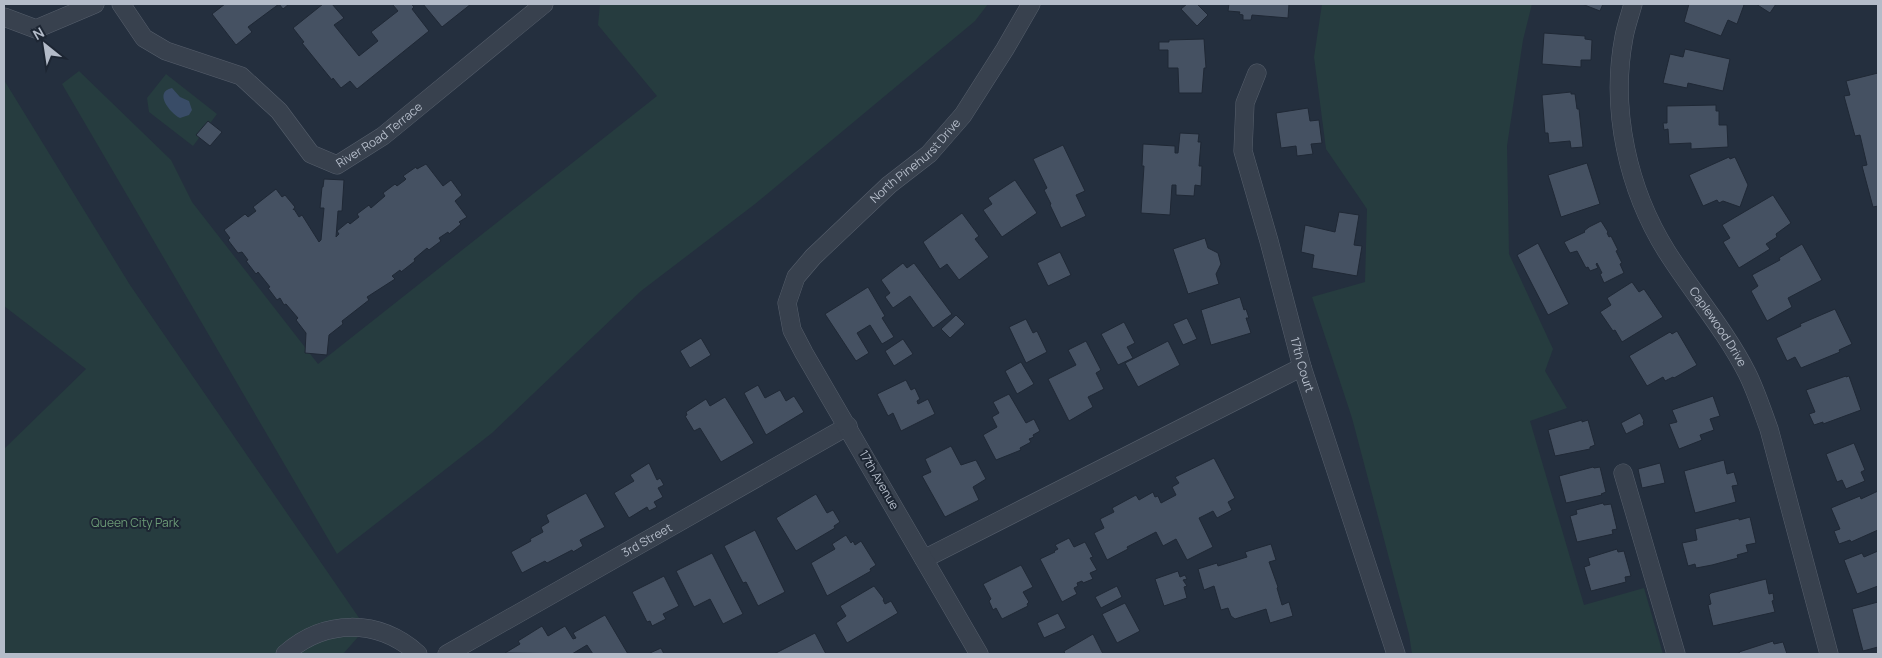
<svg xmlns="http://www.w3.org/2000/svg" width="1882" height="658" font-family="Manrope,sans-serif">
<rect width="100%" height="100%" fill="#242f3e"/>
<path fill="#263c3f" d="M600,4H988L975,21L755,204L641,291L492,433L337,554L62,84L79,71L171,160L192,202L318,364L657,96L598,25Z
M1322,4H1532L1523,40L1507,146L1509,254L1553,349L1545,371L1567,408L1530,421L1584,605L1644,588L1663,654H1412L1409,634L1352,418L1312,297L1365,282L1367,209L1326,149L1314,57Z
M166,74L217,114L193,146L149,112L147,98Z
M4,80L130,285L366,628L343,654H4V449L86,369L4,306Z"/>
<path fill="#394c67" d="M172,88L180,97L189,101L192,110L189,115L180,118C170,113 153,92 172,88Z"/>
<path fill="#455162" stroke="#1f2835" d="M225,4H289L283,9L279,4L248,27L252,32L236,45L212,14Z
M323,4H332L344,18L334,25L359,56L378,41L371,32L398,11L393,5L394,4H411L414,7L412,9L429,31L357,89L350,81L341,88L333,78L332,80L302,43L304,42L293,28Z
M423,4H471L442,27Z
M1187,4H1197L1208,15L1197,26L1181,9Z
M1229,4H1289L1288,18L1252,15L1251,20H1243V15L1239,14L1240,12L1228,11Z
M1582,4H1603L1600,11Z
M1689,4H1741L1744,5L1737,24L1728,20L1721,36L1684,22Z
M1756,4H1776L1770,13Z
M1544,33L1585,36V39L1592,40L1591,60H1581V67L1542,64Z
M1204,39L1206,68H1204L1202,93H1179L1178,68H1168V50H1159V42H1169V40Z
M1685,49L1730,59L1723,91L1688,83L1687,88L1663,83L1670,54L1683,57Z
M1878,73V206L1873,207L1862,166L1867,165L1860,135L1855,136L1844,96L1850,95L1846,81Z
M1571,92V94H1575L1577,109H1579L1583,147L1571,148L1570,141L1549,143L1548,133H1545L1542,95Z
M1716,105V111H1719V125H1727L1728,147L1691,149V143L1669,144L1668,129L1664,130L1663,123H1667V106Z
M1308,108L1310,121L1319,120L1322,143L1311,144L1313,154L1297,156L1296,146L1281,148L1276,113Z
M208,121L222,132L210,146L196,135Z
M1180,133L1199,134L1198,142H1201L1199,166H1202L1201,186L1195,185L1194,196L1176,195V185H1172L1170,215L1141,213L1144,166H1142L1143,144L1175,146V153H1178Z
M1063,145L1085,191L1076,195L1086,216L1061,228L1050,205L1051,204L1044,190L1047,188L1033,159Z
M1729,157L1730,159L1735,157L1748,185L1740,207L1723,201L1719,203L1717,200L1703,206L1689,175Z
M1587,163L1600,204L1561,217L1548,175Z
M426,164L443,186L451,180L462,195L455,201L467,217L459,222L461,224L449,234L448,232L439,238L441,241L429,250L427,248L414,259L415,261L401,272L400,270L392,276L395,279L367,297L369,300L342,321L343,324L329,335L327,355L305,353L306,333L296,320L298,318L286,304L284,305L280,298L277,300L268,288L270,287L258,272L256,274L246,261L248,260L242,252L238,253L228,240L230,238L224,230L245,214L248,217L256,211L253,207L276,189L282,197L285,195L295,207L293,210L294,209L299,217L302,215L319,242L321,240L324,208H320L322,187H323L324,179L344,180L342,211H338L336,237L339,234L337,231L348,222L350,224L359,217L357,214L369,205L371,208L385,196L383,193L395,184L397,186L405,180L406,179L403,176L416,167L417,169Z
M1015,180L1037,213L1002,237L983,210L992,204L988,198Z
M1773,195L1791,223L1776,234L1777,237L1766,244L1770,249L1739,268L1723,242L1730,238L1722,225Z
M1339,212L1359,215L1354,245L1362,246L1357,276L1312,268L1314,255L1301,252L1305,225L1335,232Z
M962,213L979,236L975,239L989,257L959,280L947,264L940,269L923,242Z
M1601,221L1608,232L1607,233L1609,237L1611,236L1618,250L1616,251L1622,263L1620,264L1624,273L1604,283L1600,274L1602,273L1597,263L1596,264L1598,268L1590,271L1588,267L1586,268L1577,251L1570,253L1564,242L1585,232L1584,231L1589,227Z
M1205,238L1208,248L1218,253L1221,264L1216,274L1219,284L1188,294L1173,249Z
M1538,243L1569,304L1548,315L1517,255Z
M1802,244L1822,280L1788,298L1792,307L1767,321L1751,291L1758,286L1752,275L1780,260L1779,258Z
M1060,252L1071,275L1048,286L1037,263Z
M903,263L907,268L914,263L952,314L933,328L910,296L893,308L885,297L890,293L881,280Z
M1632,282L1639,292L1644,289L1663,317L1622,342L1615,330L1613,331L1600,312L1611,305L1607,298Z
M868,287L885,316L882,318L894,337L882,344L870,325L857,333L869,353L856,361L825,314Z
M1240,297L1244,310L1246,309L1249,318H1246L1251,333L1211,345L1201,310Z
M1835,309L1852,344L1839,350L1840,352L1801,368L1795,357L1787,361L1776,338L1801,326L1800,324Z
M956,315L965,324L950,338L941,329Z
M1187,318L1197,339L1183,345L1173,324Z
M1026,319L1033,333L1037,331L1047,352L1026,363L1009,327Z
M1124,322L1135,343L1127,347L1133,358L1118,365L1101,334Z
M1677,331L1697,365L1674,378L1673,377L1665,381L1663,377L1647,386L1629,356L1670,332L1672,334Z
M701,338L711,355L690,368L680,351Z
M903,339L913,354L894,366L885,351Z
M1086,341L1101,370L1096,373L1104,389L1088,397L1093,407L1069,421L1048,379L1076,365L1068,350Z
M1168,341L1180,365L1138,387L1125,363Z
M1021,362L1034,384L1017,394L1005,371Z
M1846,376V377L1849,376L1861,410L1823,424V422L1814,425L1809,414L1815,412L1806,390Z
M906,380L911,390L915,388L920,399L917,401L918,404L928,399L935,414L901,431L893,413L888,416L877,394Z
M758,385L765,398L780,390L786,401L794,396L804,412L766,435L744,393Z
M1009,394L1026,423L1034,419L1040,431L1033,435L1034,437L1029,439L1031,442L1020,448L1021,450L996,460L983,435L997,427L992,417L999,413L993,402Z
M1713,396L1720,416L1710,419L1714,430L1700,435L1702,440L1679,449L1669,424L1677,422L1672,410Z
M725,397L754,443L721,462L700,428L694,431L685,416L687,415L686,412L706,399L710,406Z
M1640,413L1644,421L1643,422L1644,425L1626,434L1621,423Z
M1582,420V422L1588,420L1595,445L1590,447V449L1555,456L1548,430Z
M1854,443L1865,470L1861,472L1865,481L1846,489L1842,480L1837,482L1826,454Z
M951,446L961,465L976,460L986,479L973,487L979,500L945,517L922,476L931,472L925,459Z
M1214,458L1235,498L1228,502L1232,510L1217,518L1213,511L1199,518L1213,547L1187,560L1176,539L1163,546L1156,532L1127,547L1128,549L1107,560L1094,533L1104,528L1100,519L1114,512L1112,508L1136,495L1139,500L1153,492L1155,497L1158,496L1161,503L1176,495L1172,487L1179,483L1175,477Z
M1724,460L1727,474L1734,472L1738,485L1732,486L1736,502L1695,513L1684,471Z
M649,463L657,480L660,478L664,485L658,488L663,497L654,502L657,507L649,511L647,507L629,518L614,493L634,481L630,475Z
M1660,463L1665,483L1642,488L1638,469Z
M1593,467L1594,468L1600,467L1606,492L1601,494L1602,495L1566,503L1559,476Z
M1878,491V530L1851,542L1850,540L1839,544L1834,531L1840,529L1831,508L1860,496L1861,499Z
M586,493L605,527L580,540L583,546L573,552L572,550L547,563L545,561L522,573L511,552L531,541L530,539L543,532L541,527L549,522L546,515Z
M816,494L827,513L833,510L840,522L834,526L835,528L796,551L776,518Z
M1603,503L1604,505L1611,504L1617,529L1612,530L1613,534L1577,542L1570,516L1577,514L1576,510Z
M1750,517L1756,543L1746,545L1748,552L1737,555L1738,558L1712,565L1696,568L1695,564L1688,566L1682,543L1697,540L1695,529L1739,518V520Z
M755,530L785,592L758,606L746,582L743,583L724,546Z
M846,535L851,543L853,541L855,545L861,541L876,565L870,569L871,571L827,596L811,563L835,549L832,544Z
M1069,538L1074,547L1085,542L1093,557L1090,558L1097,570L1090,573L1093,579L1083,583L1082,581L1077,583L1078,586L1074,588L1077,594L1062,602L1040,559L1055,552L1054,551L1058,549L1055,545Z
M1271,544L1276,560L1269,562L1278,587L1277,588L1282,605L1289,602L1293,616L1270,623L1266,609L1235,619L1231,616L1228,608L1221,610L1214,586L1204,590L1198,569L1217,563L1218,566L1247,557L1245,552Z
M1617,549L1618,552L1624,551L1631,576L1625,577L1626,582L1591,591L1584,567L1590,565L1588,558Z
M1878,551V586L1857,594L1844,560L1862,553L1864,557Z
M712,553L743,614L723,624L710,599L694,607L676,571Z
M1021,565L1033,587L1023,592L1029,602L1027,604L1028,606L1002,619L996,608L993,610L989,601L991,599L983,584Z
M1178,571L1180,577L1185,575L1187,579L1183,580L1187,586L1184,587L1187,598L1164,606L1155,579Z
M664,576L679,606L663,614L666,619L652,626L650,621L647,622L632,592Z
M1766,579L1769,594L1773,593L1774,600L1772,601L1775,612L1713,626L1708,605L1711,604L1709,595L1711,593Z
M874,586L884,599L883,600L885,604L891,601L898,613L847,643L836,623L846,616L840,606Z
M1117,586L1122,597L1101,608L1095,597Z
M1878,602V647L1863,651L1852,609Z
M1125,603L1140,631L1117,643L1102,614Z
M1058,613L1066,628L1044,638L1037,623Z
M605,615L628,654H593L587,645L572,654L505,653L520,644L518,641L542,626L548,636L565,626L573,639L576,638L573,633Z
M815,633L826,654H774Z
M1093,634L1103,654H1065L1064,651Z
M1773,641L1774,644L1783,642L1787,654H1740L1739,652Z
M661,648L664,654H650V653Z"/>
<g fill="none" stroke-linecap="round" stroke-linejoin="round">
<defs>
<g id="minor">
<path id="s1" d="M121,4L144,38L166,51L241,76L279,111L311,154L337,165L383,136L544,4"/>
<path id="s2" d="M1633,4C1630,15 1626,26 1624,37C1610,110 1628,190 1667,252C1693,293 1725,330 1747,373C1756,391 1762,410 1769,429L1829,654"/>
<path d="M4,17L36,29L95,4"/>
<path id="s3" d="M1257,73L1245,103L1243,151L1269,241L1302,367L1396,654"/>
<path d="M1623,473L1676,654"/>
<path d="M924,559L1302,367"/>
<path d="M285,654C324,619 378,618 418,654"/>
<path id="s4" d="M447,654L848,426"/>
<path id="s5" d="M979,654L804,353L792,330L787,303L796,277L813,257L889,185L929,154L963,115L1005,49L1031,4"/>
</g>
</defs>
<use href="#minor" stroke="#565f6c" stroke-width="19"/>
<use href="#minor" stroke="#38414e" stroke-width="18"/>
</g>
<g text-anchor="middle" stroke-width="4" stroke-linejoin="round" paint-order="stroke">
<g font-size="12" fill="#b4bcc9" stroke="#1d2633">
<text dy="4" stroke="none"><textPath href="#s1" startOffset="331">River Road Terrace</textPath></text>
<text dy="4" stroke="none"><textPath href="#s5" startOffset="596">North Pinehurst Drive</textPath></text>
<text dy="4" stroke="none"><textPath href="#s2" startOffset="349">Caplewood Drive</textPath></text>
<text dy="4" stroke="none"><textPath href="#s3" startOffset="302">17th Court</textPath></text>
<text transform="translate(879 480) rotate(60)" y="4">17th Avenue</text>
<text dy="4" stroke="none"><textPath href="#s4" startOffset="230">3rd Street</textPath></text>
</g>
<g font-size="12" fill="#6b9a76" stroke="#1d2633">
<text x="135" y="527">Queen City Park</text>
</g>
</g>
<rect width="1882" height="658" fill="none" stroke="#b4bcc9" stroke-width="10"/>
<g transform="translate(45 45) rotate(330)" stroke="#1d2633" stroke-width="4" paint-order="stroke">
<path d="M0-4L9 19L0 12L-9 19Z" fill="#b4bcc9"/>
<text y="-8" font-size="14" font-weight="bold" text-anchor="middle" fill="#b4bcc9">N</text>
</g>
</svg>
